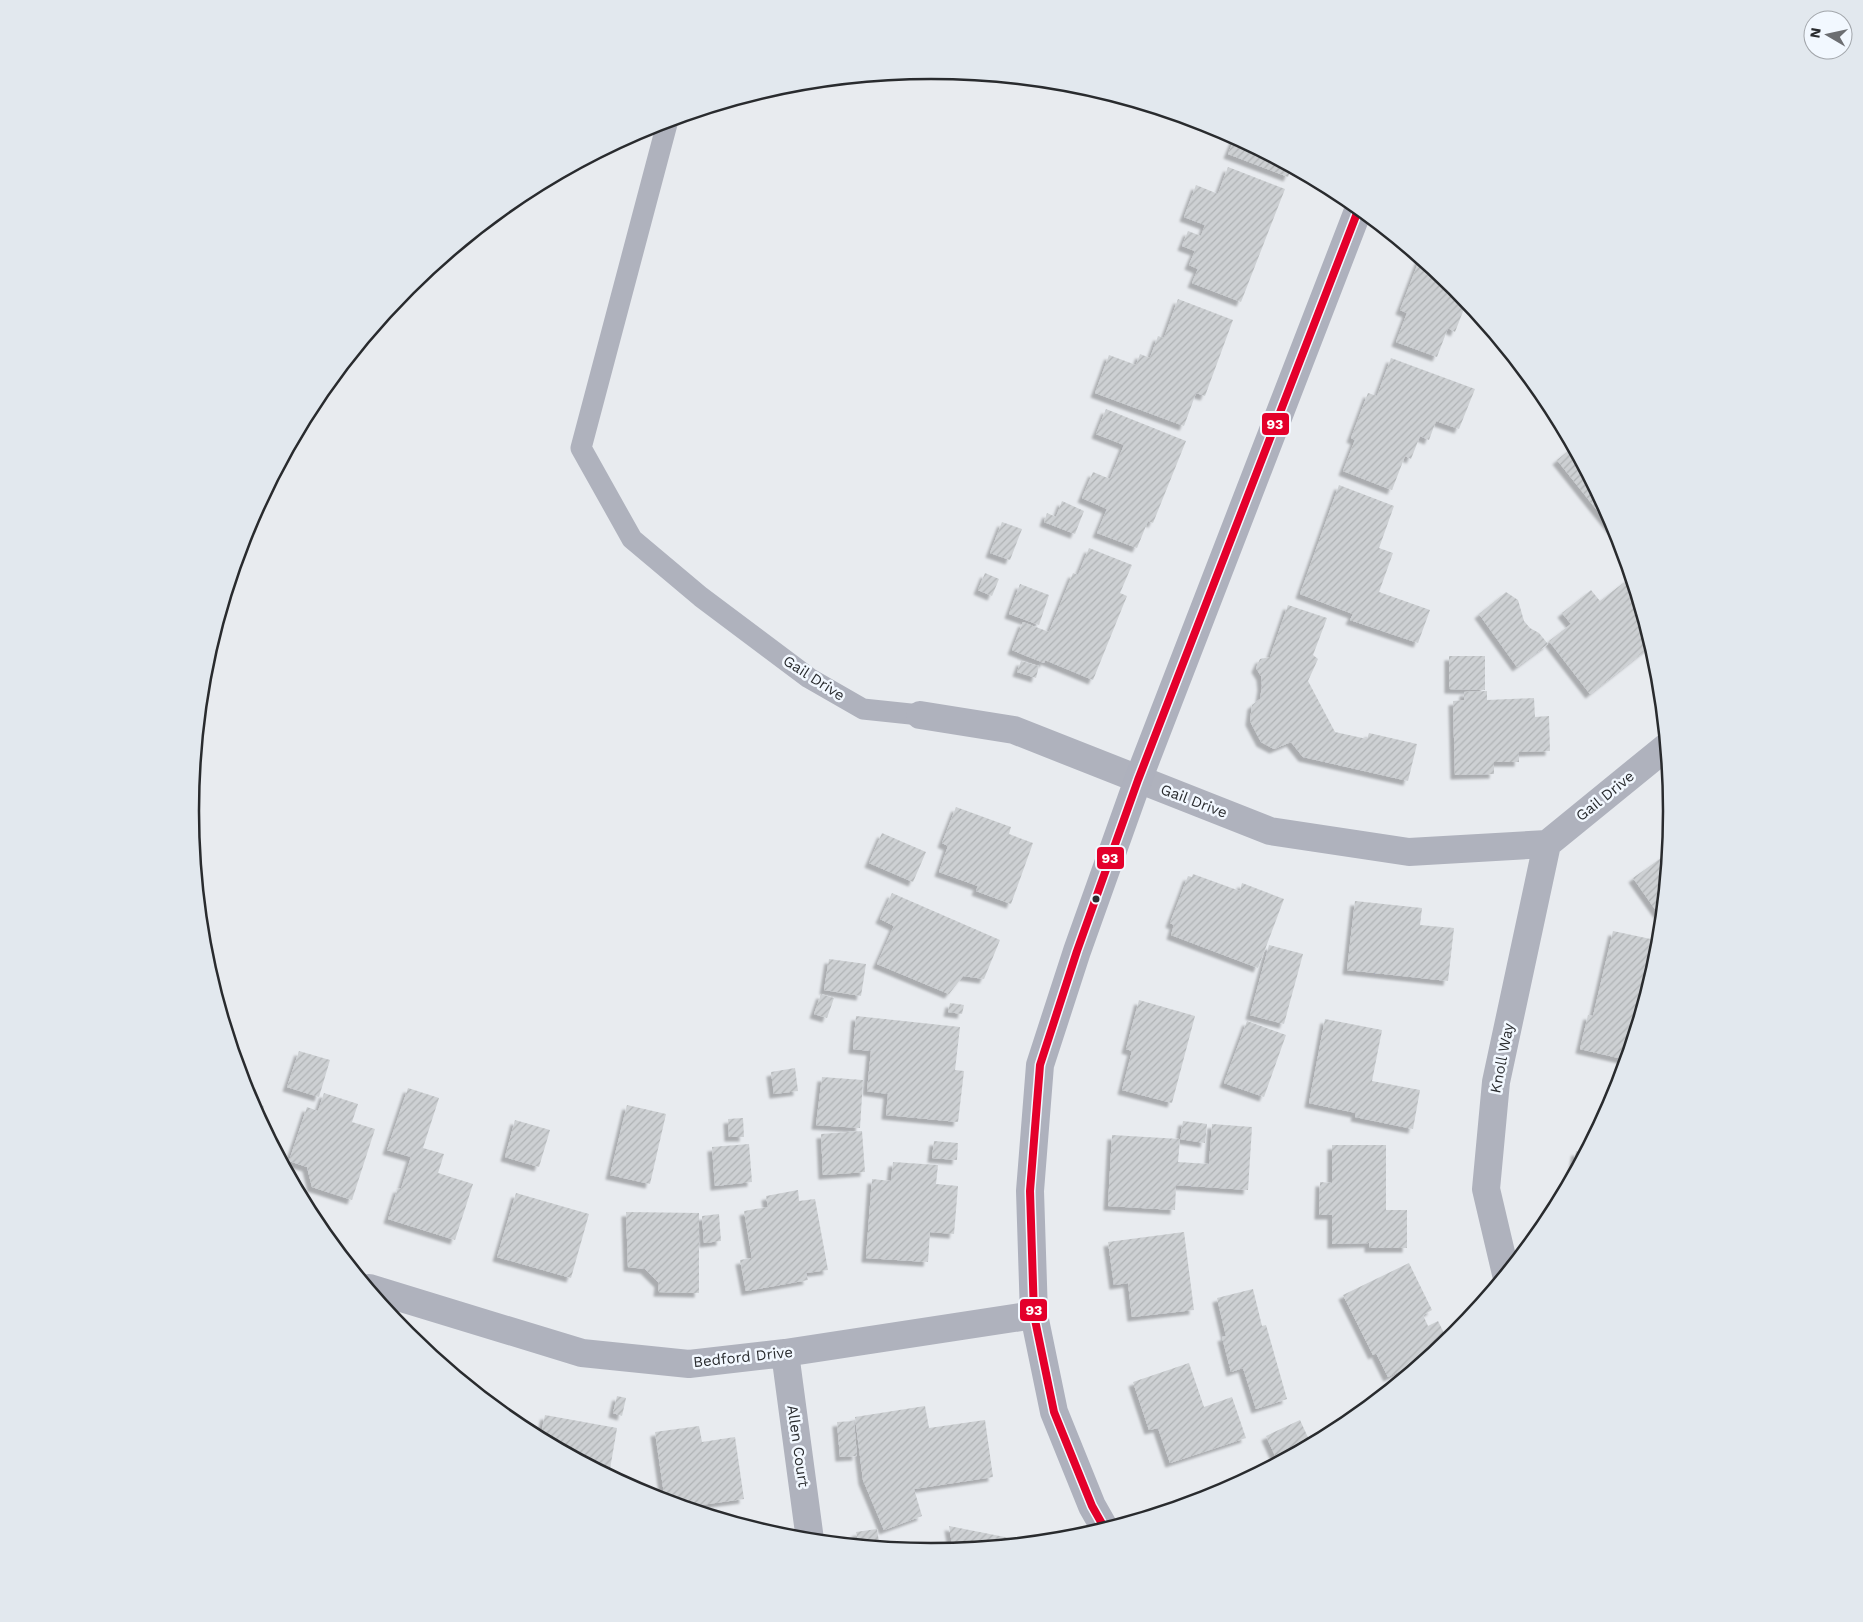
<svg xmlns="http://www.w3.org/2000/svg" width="1863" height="1622" font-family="'Work Sans',sans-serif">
<defs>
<pattern id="building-hatch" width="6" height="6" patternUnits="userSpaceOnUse" patternTransform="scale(1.25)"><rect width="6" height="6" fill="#cdd0d3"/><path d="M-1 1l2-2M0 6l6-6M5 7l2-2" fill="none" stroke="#b0b3b5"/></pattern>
<filter id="shadow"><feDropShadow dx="-4.5" dy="4.5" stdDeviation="1" flood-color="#0004"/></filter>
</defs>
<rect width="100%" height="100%" fill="#e8ebef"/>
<path fill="url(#building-hatch)" filter="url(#shadow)" d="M1235,137L1292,167L1288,177L1228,154Z
M1228,167L1285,189L1241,302L1192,283L1198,269L1189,265L1195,251L1182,246L1188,231L1201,236L1205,225L1184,217L1196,185L1218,194Z
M1420,258L1456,287L1467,301L1455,332L1448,328L1437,357L1396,342L1407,313L1400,310Z
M1178,299L1233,320L1205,396L1196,393L1184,426L1095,393L1109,355L1136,365L1140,354L1150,358L1158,336L1164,338Z
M1391,358L1475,389L1459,429L1436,421L1429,440L1420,436L1411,459L1405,456L1392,490L1343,471L1355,440L1351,438L1368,393L1377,396Z
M1106,409L1186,441L1153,523L1148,521L1137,548L1097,533L1107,509L1082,498L1093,472L1110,479L1124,445L1096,434Z
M1573,447L1615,526L1612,529L1557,460Z
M1339,485L1394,506L1379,548L1393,553L1379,592L1430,610L1418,643L1350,620L1353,614L1300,594Z
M1062,501L1084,511L1075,534L1044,522L1047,513L1056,517Z
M1002,522L1022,529L1010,560L990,553Z
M1089,548L1132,565L1120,593L1127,596L1093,680L1045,660L1044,663L1012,650L1023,622L1049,632L1073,573L1078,575Z
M985,573L999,579L992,596L978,590Z
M1631,577L1652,645L1590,694L1549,641L1571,624L1562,613L1591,590L1600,601Z
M1020,584L1049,595L1039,625L1009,614Z
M1506,592L1518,600L1524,621L1530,628L1539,633L1548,644L1517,667L1479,614Z
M1288,605L1327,618L1313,655L1318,659L1308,681L1335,732L1367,739L1369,733L1417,744L1408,781L1303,757L1291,742L1274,749L1261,742L1250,721L1252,705L1260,699L1262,686L1261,676L1256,668L1260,659L1270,657Z
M1449,656H1485V690L1449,689Z
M1021,661L1039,666L1036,678L1017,672Z
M1487,691V700L1534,698L1535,717L1549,716L1550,751L1519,752V762H1494V774L1455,775L1453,701L1464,700V692Z
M956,807L1011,827L1009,834L1033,843L1011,904L976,891L978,886L939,872L948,846L942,843Z
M882,833L926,852L913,882L869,863Z
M1668,853L1662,919L1633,878Z
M1193,874L1240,891L1242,883L1284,899L1258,968L1171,935L1174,925L1170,923L1188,876L1192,877Z
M892,893L1000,940L984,979L963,976L949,994L877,964L894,926L880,919Z
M1355,901L1422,908L1420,925L1454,928L1448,981L1347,970Z
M1613,931L1660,941L1658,956L1627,1060L1580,1049L1588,1015L1593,1016Z
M1269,945L1303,954L1284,1024L1250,1015Z
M829,959L866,964L861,996L824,990Z
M821,994L834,998L827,1018L814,1014Z
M1139,1000L1195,1016L1172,1103L1122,1090L1132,1051L1126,1049Z
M950,1003L964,1005L962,1014L948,1012Z
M856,1016L960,1027L955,1070L964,1071L958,1122L886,1115L888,1094L867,1091L871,1051L853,1049Z
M1325,1019L1382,1030L1372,1081L1420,1090L1413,1129L1355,1117L1356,1113L1309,1103Z
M1247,1021L1286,1035L1264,1097L1224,1083Z
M299,1051L330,1060L319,1097L287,1087Z
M795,1068L798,1091L774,1094L771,1072Z
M822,1077L863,1080L860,1128L816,1125Z
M408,1088L439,1098L423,1148L444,1154L438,1173L473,1184L455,1240L388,1219L398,1188L401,1189L411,1157L387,1150Z
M324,1093L358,1104L352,1122L375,1129L352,1200L312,1187L307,1167L289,1161L307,1107L318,1111Z
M251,1102L264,1106L260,1119L257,1113Z
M627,1105L666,1114L650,1184L610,1175Z
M743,1118L744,1137H729L728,1119Z
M515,1120L550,1130L539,1167L505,1157Z
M1183,1121L1207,1124L1205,1143L1180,1139L1178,1162L1209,1164L1212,1124L1252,1127L1248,1190L1176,1185L1175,1210L1108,1206L1112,1135L1180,1139Z
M862,1131L865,1172L823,1175L821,1134Z
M934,1141L958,1143L957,1160L932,1158Z
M749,1144L752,1182L715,1186L712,1147Z
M1332,1145H1386V1210H1407V1248H1369V1243L1332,1244V1215H1319L1320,1182L1332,1183Z
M1576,1151L1585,1153L1571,1178Z
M893,1162L938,1165L936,1184L958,1186L954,1234L930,1232L928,1262L866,1258L872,1179L891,1181Z
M798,1190L799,1201L815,1199L828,1270L806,1273L808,1280L746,1291L740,1260L752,1258L744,1211L768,1207L766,1196Z
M516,1193L589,1214L571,1278L497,1257Z
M626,1212L699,1213V1293L658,1292L659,1283L645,1269L628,1267Z
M719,1214L721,1241L704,1243L702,1216Z
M1184,1232L1194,1310L1132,1317L1128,1283L1114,1285L1108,1242Z
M1409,1263L1432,1310L1423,1315L1428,1326L1438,1321L1448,1341L1421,1363L1420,1361L1388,1377L1376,1353L1373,1355L1343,1295Z
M1253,1289L1262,1326L1266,1325L1287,1399L1256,1409L1243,1368L1231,1372L1222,1337L1226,1336L1217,1298Z
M1189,1363L1204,1407L1232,1397L1246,1438L1170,1463L1158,1428L1149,1430L1133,1382Z
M617,1396L626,1398L622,1416L613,1413Z
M925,1406L929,1428L985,1420L993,1477L914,1489L922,1516L884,1530L863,1480L855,1417Z
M545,1415L617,1428L609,1475L540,1438Z
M1300,1420L1311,1444L1278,1462L1266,1436Z
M854,1421L857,1456L840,1457L837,1422Z
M699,1426L702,1442L735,1437L744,1499L686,1507L665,1501L655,1432Z
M1236,1479L1241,1481L1215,1496L1199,1500Z
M949,1526L1020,1540L1025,1543L953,1550Z
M877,1529L879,1542L859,1545L856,1532Z"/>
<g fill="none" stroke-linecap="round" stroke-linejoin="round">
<path stroke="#afb2bd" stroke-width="21" d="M668,120L581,448L632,539L701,597L809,678L863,709L920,715"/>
<path stroke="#afb2bd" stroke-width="28" d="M920,715L1014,730L1270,831L1409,852L1547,844L1666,747
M1506,1274L1486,1189L1496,1082L1547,844
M369,1288L582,1353L689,1364L785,1353L1034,1315
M785,1353L810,1540"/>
<path stroke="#aeb1bd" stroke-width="28" d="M1105,1529L1092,1506L1054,1412L1034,1315L1030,1191L1040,1065L1077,951L1138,780L1359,208"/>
<defs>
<path id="bus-1" d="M1105,1529L1092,1506L1054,1412L1034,1315L1030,1191L1040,1065L1077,951L1138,780L1359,208"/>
</defs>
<use href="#bus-1" stroke="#f2f8ff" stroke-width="11"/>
<use href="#bus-1" stroke="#e4002b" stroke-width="8"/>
</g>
<circle fill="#292b2e" stroke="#f2f8ff" stroke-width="2" cx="1096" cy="899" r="4.5"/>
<g text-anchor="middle" stroke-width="5" stroke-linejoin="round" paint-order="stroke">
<g font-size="15" fill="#292b2e" stroke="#f2f8ff">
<text transform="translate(814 678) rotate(33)" y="5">Gail Drive</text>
<text transform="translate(1605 796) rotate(-39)" y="5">Gail Drive</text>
<text transform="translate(1194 801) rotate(21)" y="5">Gail Drive</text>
<text transform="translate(1502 1058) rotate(-79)" y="5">Knoll Way</text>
<text transform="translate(743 1357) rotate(-6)" y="5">Bedford Drive</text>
<text transform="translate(798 1446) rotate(82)" y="5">Allen Court</text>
</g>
</g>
<path d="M0 0H1863V1622H0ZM199 811a732 732 0 1 1 1464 0a732 732 0 1 1-1464 0Z" fill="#e2e8ee" fill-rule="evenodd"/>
<path fill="none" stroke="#292b2e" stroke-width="2.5" d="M199 811a732 732 0 1 1 1464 0a732 732 0 1 1-1464 0Z"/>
<g stroke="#f2f8ff" stroke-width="2">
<rect x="1261" y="412" width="29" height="24" rx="5" fill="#e4002b"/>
<rect x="1096" y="846" width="29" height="24" rx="5" fill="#e4002b"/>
<rect x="1019" y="1298" width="29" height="24" rx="5" fill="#e4002b"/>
</g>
<g font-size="14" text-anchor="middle" font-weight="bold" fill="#fff">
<text x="1275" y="429">93</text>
<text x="1110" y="863">93</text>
<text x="1034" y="1315">93</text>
</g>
<g transform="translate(1828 35) rotate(279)"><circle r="24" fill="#f2f8ff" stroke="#a2a6ab"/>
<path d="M0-4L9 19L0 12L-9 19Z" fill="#6c6e72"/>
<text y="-8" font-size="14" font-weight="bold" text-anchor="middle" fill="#292b2e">N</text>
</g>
</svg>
